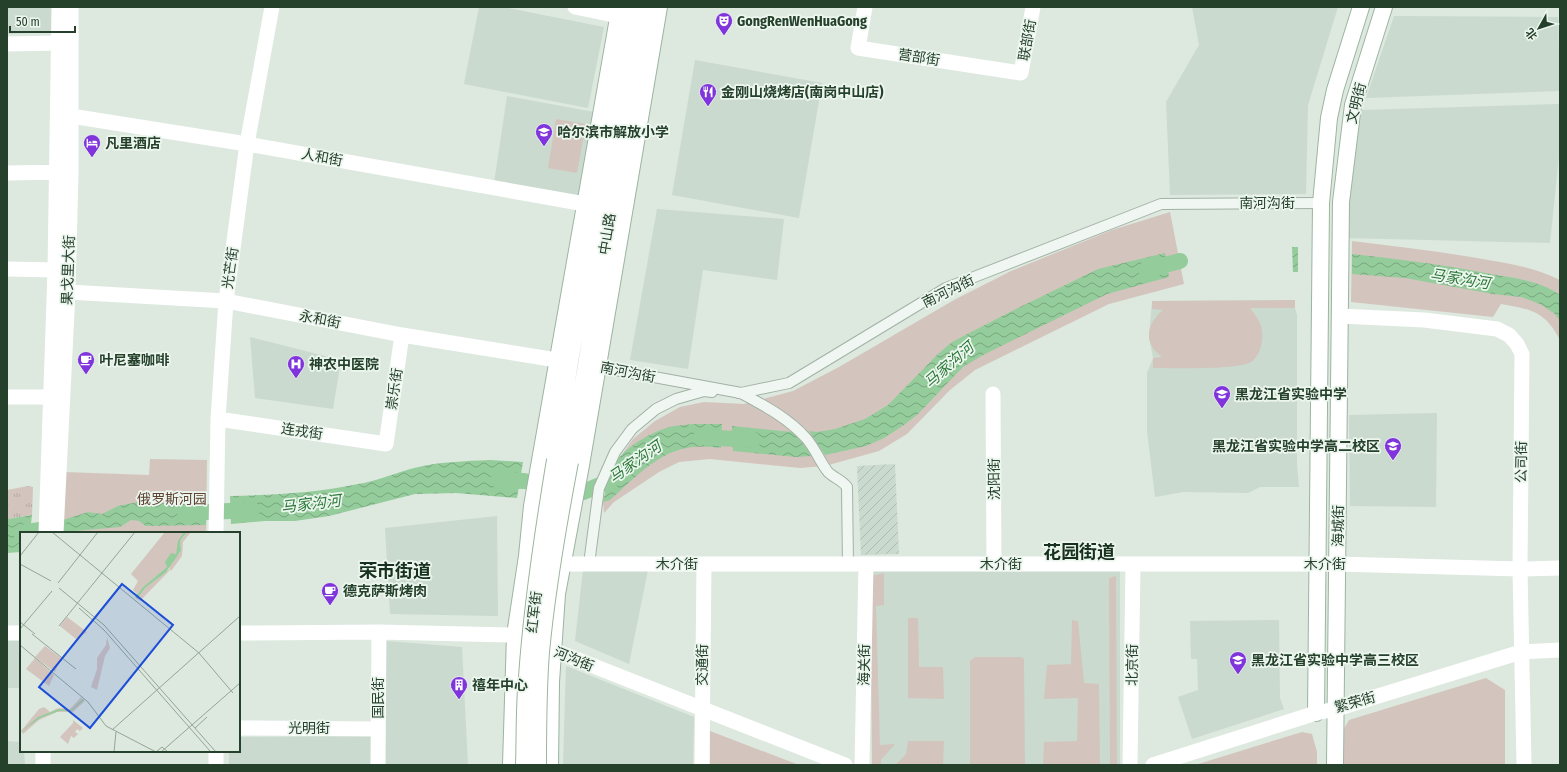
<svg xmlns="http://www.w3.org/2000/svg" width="1567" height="772" font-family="'Fira Sans Condensed','Noto Sans SC',sans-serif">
<defs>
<pattern id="industrial-furrows" width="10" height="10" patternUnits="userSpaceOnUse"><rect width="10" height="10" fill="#cadace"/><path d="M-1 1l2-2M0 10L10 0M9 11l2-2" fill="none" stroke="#adbcb1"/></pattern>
<pattern id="grass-tufts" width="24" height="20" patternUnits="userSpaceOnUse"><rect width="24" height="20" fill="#d3c5bd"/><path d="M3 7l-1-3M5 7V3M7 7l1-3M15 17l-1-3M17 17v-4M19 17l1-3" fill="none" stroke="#b5aaa3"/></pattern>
<pattern id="water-waves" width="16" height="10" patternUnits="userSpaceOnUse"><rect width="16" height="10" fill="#94cc9b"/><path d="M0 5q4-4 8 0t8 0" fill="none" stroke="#79a77f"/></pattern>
</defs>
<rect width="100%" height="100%" fill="#dde8df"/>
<path fill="#cadace" d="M7,7H52V32L7,34Z
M479,7H503L604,27L588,108L464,84Z
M1192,7H1338L1308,105L1306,194L1170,195L1166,102L1199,45Z
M1394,16L1558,17L1560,91L1366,98Z
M695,60L822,83L799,218L672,195Z
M507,96L594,112L581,197L494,183Z
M1560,104V147L1550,243L1346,238L1351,164L1362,110Z
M657,209L784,219L777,280L703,270L688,369L630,360Z
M1295,300V308L1297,315V465L1299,487H1260L1248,493L1184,492L1155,497L1147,431V373L1153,358L1149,337L1152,301Z
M250,337L341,360L333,409L255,398Z
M1437,413L1436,507L1350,506L1349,415Z
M497,516L498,616L390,614L385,528Z
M870,569L1120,570V765H872Z
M583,570H648L629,664L575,641Z
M1279,620L1280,698L1284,709L1192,739L1178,697L1198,690L1197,659H1191L1190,621Z
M7,639L21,640V688H7Z
M386,641L462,647L468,765H385Z
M566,666L694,717L693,765H563Z
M373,736L372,765H229V751H239V737Z
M7,741L21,742V751H24L25,765H7Z"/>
<path fill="url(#industrial-furrows)" d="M895,464L899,554L861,555L857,466Z"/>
<path fill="url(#grass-tufts)" d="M28,486L33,487L32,515L7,519V490Z"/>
<path fill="#d3c5bd" d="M556,119L586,124L577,173L548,168Z
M1170,212L1184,284L1109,304L975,370L950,390L907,434L879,451L825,466L800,468L710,459L679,462L659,472L614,502L604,513L603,502L611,474L618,460L633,439L655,421L680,407L704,402L744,404L793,391L839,367L954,300L1011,271L1112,230Z
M1352,241C1394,246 1436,251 1477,258C1506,263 1534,267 1560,280V340C1545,311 1530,309 1501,304L1493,317L1351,302Z
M1295,300V308H1250C1260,321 1263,325 1262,341C1261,349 1258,357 1251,362C1239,370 1171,368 1153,368V358L1162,357C1143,344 1146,324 1163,310L1152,309V301Z
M150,459L207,460L206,533H63L64,472L149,475Z
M884,573V605L876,606L880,745L895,744L881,760V765H872L871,576Z
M1116,576L1117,765H1110L1109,578Z
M908,618H918L919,667H943L944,699L908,698Z
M1072,620L1078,621L1084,683L1099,684L1100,765H1043L1044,742L1077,741L1078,698L1044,699L1047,665L1071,664Z
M975,657H1021L1024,659L1025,765H970V661Z
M1486,678L1505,690V765H1339V737L1349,720Z
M710,731L799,765H710Z
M1302,732L1312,734L1317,752V765H1195Z
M908,741H944L943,765H895L906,754Z"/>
<path fill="url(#water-waves)" d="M1292,247H1298V272H1293Z
M1165,253L1169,277L1107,294L985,354L963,367L918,414L904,425L884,438L866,446L825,455L809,431L817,432L835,429L865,419L888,405L938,354L952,342L1010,312L1098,269Z
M1352,254C1399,259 1445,265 1491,274C1515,278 1540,281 1560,295V321L1555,314L1540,304L1521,297L1493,294L1405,278L1352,274Z
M693,424H722L721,448C710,447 698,446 687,448C656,453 632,481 610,500L603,502C606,488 610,473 617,461C627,445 657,429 674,426C680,425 687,425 693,424Z
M732,426L792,432L801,441L812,456L796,457L733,451Z
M490,460L523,462L517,498L456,493L415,494L329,516L295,521H265L231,524L230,496C274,495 315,493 358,484C377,481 395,473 414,468C438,462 465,461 490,460Z
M204,491L207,492L206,525L146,526L139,521L131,520L120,527L63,532V520L88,512L102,514L118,506L138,502L152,500L170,505L179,504L198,496Z
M32,515L30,533H21V552L7,553V519Z"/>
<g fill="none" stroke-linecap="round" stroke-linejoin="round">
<path stroke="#94cc9b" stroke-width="16" d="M1146,270L1180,261
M701,437L753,440
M498,480L524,481L583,492L610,481L625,468
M185,513L252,510
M21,533L59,527"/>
<defs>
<path id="street" d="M594,366L741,393L789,383L946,288L1161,204L1321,203
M738,393H741C765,406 788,418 806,438C815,448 820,462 828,472C834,478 842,480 847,487L848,564
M589,564L599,488L615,452L632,429L656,409L676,399L704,391L712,392"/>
<path id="primary" d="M555,460L570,362L632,7
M570,462L613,201L646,7
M1316,713L1321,203L1329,118L1335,90L1361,7
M511,765L515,635L527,556L532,506L620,7
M550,765L551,682L557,594L581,465L659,7
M1335,765L1341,202L1353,105L1384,7"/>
</defs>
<use href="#street" stroke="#a2b2a5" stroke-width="12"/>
<use href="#primary" stroke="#9bb5a0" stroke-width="18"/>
<use href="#street" stroke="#f0f6f1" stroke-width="10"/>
<path stroke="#fff" stroke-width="15" d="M575,7L618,16
M865,7L858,48L1021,73L1033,7
M7,44L59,43
M58,115L71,116L247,144L585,204
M7,173L68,172
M7,269L55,270
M68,292L226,301L402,335L569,362
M1340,316L1424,320L1497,329L1509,335L1517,344L1522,354L1520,569L1524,765
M993,394L994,564
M7,397H50
M218,419L386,444L402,335
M46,533L55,270L59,7
M56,533L68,292L71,172V7
M216,533L218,419L226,301L247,144L272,7
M562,564H1337L1520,569L1560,568
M7,633H21
M239,633L379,632L515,635L845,765
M239,728L378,729
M43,765V751
M216,765V751
M378,765L379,632
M702,765L704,564
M862,765L866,564
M1130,765L1133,565
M1153,765L1316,713L1336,709L1521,652L1560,650"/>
<use href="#primary" stroke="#fff" stroke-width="16"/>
<defs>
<path id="primary-bridge" d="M524,765C525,736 524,706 527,677C532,604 543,532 555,460
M538,765C538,727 538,690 541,652C547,588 558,525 570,462"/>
</defs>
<use href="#primary-bridge" stroke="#9bb5a0" stroke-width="18" stroke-linecap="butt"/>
<use href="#primary-bridge" stroke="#fff" stroke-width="16"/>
</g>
<defs>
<symbol id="theatre-pin" viewBox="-11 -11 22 30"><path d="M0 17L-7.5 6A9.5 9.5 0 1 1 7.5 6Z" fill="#8034db" stroke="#ecf6ee"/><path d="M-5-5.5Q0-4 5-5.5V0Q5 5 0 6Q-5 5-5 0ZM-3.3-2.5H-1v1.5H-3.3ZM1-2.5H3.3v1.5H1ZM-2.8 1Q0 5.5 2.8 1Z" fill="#fff"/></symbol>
<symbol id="restaurant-pin" viewBox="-11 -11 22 30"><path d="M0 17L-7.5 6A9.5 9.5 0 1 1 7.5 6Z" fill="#8034db" stroke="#ecf6ee"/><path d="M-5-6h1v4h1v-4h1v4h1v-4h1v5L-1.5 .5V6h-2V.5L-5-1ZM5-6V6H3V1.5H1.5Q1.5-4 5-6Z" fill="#fff"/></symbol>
<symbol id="school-pin" viewBox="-11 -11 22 30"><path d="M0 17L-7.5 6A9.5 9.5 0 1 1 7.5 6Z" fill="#8034db" stroke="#ecf6ee"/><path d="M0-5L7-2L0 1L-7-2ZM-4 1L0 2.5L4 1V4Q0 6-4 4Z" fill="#fff"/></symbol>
<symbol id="hotel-pin" viewBox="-11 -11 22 30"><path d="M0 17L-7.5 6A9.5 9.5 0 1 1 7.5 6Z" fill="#8034db" stroke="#ecf6ee"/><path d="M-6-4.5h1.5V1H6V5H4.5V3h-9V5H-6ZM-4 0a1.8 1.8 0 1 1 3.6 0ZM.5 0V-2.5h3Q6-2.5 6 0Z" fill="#fff"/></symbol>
<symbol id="cafe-pin" viewBox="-11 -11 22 30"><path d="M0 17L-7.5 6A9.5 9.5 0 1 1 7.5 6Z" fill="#8034db" stroke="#ecf6ee"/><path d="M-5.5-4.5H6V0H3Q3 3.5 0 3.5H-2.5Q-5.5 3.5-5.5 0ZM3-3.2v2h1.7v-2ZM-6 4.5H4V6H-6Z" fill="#fff"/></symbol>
<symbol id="hospital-pin" viewBox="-11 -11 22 30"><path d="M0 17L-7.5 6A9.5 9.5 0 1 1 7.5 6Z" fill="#8034db" stroke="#ecf6ee"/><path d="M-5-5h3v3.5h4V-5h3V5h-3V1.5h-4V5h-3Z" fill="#fff"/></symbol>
<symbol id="building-pin" viewBox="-11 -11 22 30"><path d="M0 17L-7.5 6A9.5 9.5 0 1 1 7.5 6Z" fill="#8034db" stroke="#ecf6ee"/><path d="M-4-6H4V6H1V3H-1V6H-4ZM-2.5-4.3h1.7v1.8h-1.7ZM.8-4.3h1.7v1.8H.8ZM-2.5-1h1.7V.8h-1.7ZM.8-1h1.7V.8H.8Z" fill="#fff"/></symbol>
</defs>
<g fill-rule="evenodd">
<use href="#theatre-pin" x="714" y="11" width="20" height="27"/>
<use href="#restaurant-pin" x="698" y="82" width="20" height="27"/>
<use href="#school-pin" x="534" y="122" width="20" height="27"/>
<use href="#hotel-pin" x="82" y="133" width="20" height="27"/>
<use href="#cafe-pin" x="76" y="350" width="20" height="27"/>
<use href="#hospital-pin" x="286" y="354" width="20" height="27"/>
<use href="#school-pin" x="1212" y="384" width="20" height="27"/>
<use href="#school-pin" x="1383" y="436" width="20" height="27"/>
<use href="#cafe-pin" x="320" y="581" width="20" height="27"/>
<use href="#school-pin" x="1228" y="650" width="20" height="27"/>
<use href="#building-pin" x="449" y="675" width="20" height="27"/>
</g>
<g text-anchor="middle" stroke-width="3.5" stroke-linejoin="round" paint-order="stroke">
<g font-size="14" font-weight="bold" fill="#25402b" stroke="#ecf6ee" text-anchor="start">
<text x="737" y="26">GongRenWenHuaGong</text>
<text x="721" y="97">金刚山烧烤店(南岗中山店)</text>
<text x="557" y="137">哈尔滨市解放小学</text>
<text x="105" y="148">凡里酒店</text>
<text x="99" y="365">叶尼塞咖啡</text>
<text x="309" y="369">神农中医院</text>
<text x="1235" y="399">黑龙江省实验中学</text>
<text x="1380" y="451" text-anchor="end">黑龙江省实验中学高二校区</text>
<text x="343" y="596">德克萨斯烤肉</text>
<text x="1251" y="665">黑龙江省实验中学高三校区</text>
<text x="472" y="690">禧年中心</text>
</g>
<g font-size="14" fill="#25402b" stroke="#ecf6ee">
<text transform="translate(1027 40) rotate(-80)" y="5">联部街</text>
<text transform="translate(919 57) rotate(9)" y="5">营部街</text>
<text transform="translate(1356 103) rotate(-76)" y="5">文明街</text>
<text transform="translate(322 157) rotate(10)" y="5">人和街</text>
<text x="1267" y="208">南河沟街</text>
<text transform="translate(607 234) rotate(-81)" y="5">中山路</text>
<text transform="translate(230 268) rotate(-82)" y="5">光芒街</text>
<text transform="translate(68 270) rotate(-88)" y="5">果戈里大街</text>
<text transform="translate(948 291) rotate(-26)" y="5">南河沟街</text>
<text transform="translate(320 319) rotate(11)" y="5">永和街</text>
<text transform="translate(628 372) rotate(11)" y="5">南河沟街</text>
<text transform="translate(394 389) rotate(-81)" y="5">崇乐街</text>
<text transform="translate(302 431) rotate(8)" y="5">连戎街</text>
<text transform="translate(1521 462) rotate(-89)" y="5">公司街</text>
<text transform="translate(994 479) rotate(-91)" y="5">沈阳街</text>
<text transform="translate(1338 526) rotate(-89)" y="5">海城街</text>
<text x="677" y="569">木介街</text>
<text x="1001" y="569">木介街</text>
<text x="1325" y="569">木介街</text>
<text transform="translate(534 612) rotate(-83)" y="5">红军街</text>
<text transform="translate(574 659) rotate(22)" y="5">河沟街</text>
<text transform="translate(702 665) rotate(-89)" y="5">交通街</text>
<text transform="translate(864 665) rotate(-89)" y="5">海关街</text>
<text transform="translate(1132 665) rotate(-89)" y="5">北京街</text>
<text transform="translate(378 698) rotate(-90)" y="5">国民街</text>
<text transform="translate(1355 702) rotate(-16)" y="5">繁荣街</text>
<text x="309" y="733">光明街</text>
</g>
<g font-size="14" fill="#5d4331" stroke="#ecf6ee">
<text x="172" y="504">俄罗斯河园</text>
</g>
<g font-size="15" font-style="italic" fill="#2b7838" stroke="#ecf6ee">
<text transform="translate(1460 279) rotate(9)" y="5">马家沟河</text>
<text transform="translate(949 365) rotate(-41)" y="5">马家沟河</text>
<text transform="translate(635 462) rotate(-35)" y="5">马家沟河</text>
<text transform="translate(311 504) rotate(-7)" y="5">马家沟河</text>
</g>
<g font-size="18" font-weight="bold" fill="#17311e" stroke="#ecf6ee">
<text x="1079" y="558">花园街道</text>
<text x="395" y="577">荣市街道</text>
</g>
</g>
<g transform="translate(20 532)">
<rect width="220" height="220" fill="#dde8df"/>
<path d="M149,37L150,38L120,69L117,67L125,56Z" fill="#d3c5bd"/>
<path d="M145,0H164L155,24L147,35L123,55L117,62L113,58L118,49L111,42ZM167,0H171L163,10L162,24L151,39L149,36L161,18L160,10ZM47,85L67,100L56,107L40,94ZM87,105L90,116L85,124L77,158L71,155L77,137V126L86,113ZM25,114L41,126L35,140L15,125ZM15,126L34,143L29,154L6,137ZM61,165L65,169L53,180H37L19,188L3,202L1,199L19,177L24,175L30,180L38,176L50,177ZM53,188L63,196L60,199L57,197L55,200L58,202L54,206L51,204L48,212L40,205L53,191Z" fill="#d3c5bd"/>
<path d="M164,0H167L160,9L161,18L156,26L146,40L125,56L117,67L115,65L123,55L147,35L145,30L151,21L156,22L158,9ZM63,167L64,168L51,179H39L20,186L1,200L18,185L39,177L51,178Z" fill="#94cc9b"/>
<path fill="none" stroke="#93a597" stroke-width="1" d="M32,0L179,121L213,161M0,24L19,0M0,32L31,49M38,51L78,0M39,56L84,93L196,220M59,76L84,98L190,219M0,90L15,102M39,94L115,0M0,97L32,59M12,102L56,137M0,113L68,170L86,194L136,220M175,196L187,185M92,198L220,84M94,220L96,200M136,220L142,215L148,220M141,220L220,151"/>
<path fill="#1d4ed8" fill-opacity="0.15" stroke="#1d4ed8" stroke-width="2" d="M102,52L153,93L70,196L19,155Z"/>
<rect width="220" height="220" fill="none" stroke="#25402b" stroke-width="2"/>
</g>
<rect width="1567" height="772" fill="none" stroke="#25402b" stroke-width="16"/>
<g transform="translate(1539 28) rotate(231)" stroke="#ecf6ee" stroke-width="3" paint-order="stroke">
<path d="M0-3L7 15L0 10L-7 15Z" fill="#25402b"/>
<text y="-6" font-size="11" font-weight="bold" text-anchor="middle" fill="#25402b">北</text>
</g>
<path d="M10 26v6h65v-6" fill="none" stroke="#25402b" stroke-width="2"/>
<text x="16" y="26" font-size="12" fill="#25402b" stroke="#ecf6ee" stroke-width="3" paint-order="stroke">50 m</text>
</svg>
